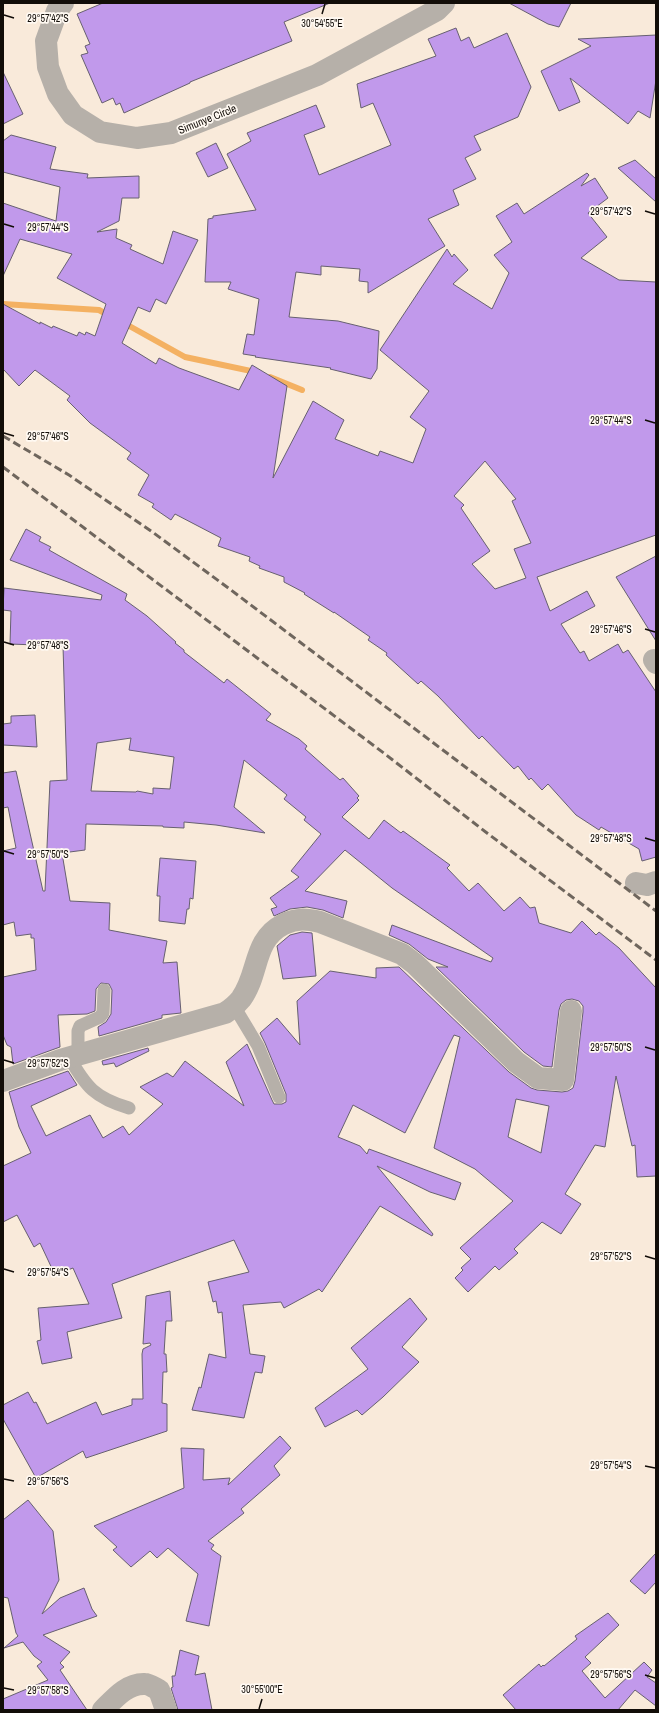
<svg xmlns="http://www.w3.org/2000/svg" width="659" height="1713" font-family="'Archivo Narrow',sans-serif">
<rect width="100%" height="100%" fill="#f9eada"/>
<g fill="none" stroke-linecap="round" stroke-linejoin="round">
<path stroke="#f4b162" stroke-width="6" d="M3,304L99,310L110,316
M124,323L185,357L256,372
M270,377L302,390"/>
</g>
<path fill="#c199eb" stroke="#676070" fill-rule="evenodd" d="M103,3H330L284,22L292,41L190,82V83L124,113L120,103L116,105L113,98L102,103L81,55L88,53L85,46L90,44L77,14Z
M509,3H571L559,27L548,24Z
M456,28L461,41L469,37L474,48L507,33L531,87L518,117L474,136L481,150L465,158L476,179L453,190L459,205L428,219L445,246L368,293V282L359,281L360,269L321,266V275L296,272L289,317L338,321L379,331L377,369L371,379L330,369L331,368L255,357L256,356L243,354L247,334L254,335L259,299L228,289L231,282H205L208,219L213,218V216L256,210L227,154L251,141L247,133L316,105L325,127L304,135L319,175L391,145L373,103L361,108L357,84L436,56L428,39Z
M656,35V80L650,118L638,111L628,124L570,78L580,102L559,111L541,71L591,46L578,39Z
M3,72L23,114L3,124Z
M11,135L56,147L50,169L88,174L87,178L139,176V198H122L119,221L97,232L117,229L116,238L132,245L130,249L163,264L173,231L198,240L166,304L156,299L150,312L138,307L122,343L156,364L159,358L179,368L239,390L252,365L287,386L273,478L313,401L344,420L335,439L378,456L380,451L413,463L426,429L410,417L429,391L380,350L447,249L452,257L454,254L468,270L453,284L492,309L509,273L494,255L512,242L496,216L517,203L524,214L587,173L589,175L581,186L595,178L608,198L588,213L607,237L581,258L619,280L656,282V535L537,577L550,611L587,591L595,606L561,624L580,653L584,651L589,661L618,644L623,653L628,650L656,692V857L642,861L639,849L601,827L599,830L576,815L548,784L542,790L531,778L529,780L518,766L514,769L482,736L479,739L438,696L421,681L418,684L386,655L387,653L368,640L370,637L334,612V613L304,594L305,593L284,582V577L259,568L260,566L249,561L250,557L218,546L221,538L175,514L171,520L152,507L154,504L138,495L149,475L127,459L131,453L90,423L67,400L70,396L35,370L19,386L3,369V304L40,324V322L52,328L53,326L77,336L79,332L85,335L86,332L95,336L106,304L57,278L72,254L20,239L3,276V203L56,221L60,187L3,172V141ZM485,461L516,499L512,501L531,543L514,549L526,578L495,589L472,564L490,551L461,508L464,505L454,496Z
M216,143L228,168L208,177L196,153Z
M635,160L656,179V202L618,168Z
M26,529L41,537L39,541L51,547L49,550L127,594L125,600L147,616L176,642L175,643L184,650V652L224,683L227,679L271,714L266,720L299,739L307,746L305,749L340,780L343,778L359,796L357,798L359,800L342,817L369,839L384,820L401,833L403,831L450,865L447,868L469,891L478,883L504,911L520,897L530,908L535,907L539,923L571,933L582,921L596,935L599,932L619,948L656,988V1176L637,1177L635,1145L632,1146L616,1076L605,1147L595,1145L565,1194L581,1204L561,1234L542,1222L514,1249L518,1253L499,1270L495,1266L468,1292L455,1278L463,1270L461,1268L471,1259L460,1248L513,1201L475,1169L434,1148L460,1037L454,1035L405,1133L353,1105L338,1137L360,1146L367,1154L369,1149L461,1183L455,1200L430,1192L377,1166L433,1234L432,1236L380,1206L322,1292L319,1289L284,1308L281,1302L243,1305L250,1354L265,1356L262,1373L255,1372L244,1418L192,1410L199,1387L201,1388L209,1354L226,1358L222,1312L218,1313L216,1301L213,1302L208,1282L249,1272L234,1240L112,1284L122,1318L67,1332L72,1358L42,1364L37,1341L41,1340L38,1308L89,1304L73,1268L55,1275L40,1243L34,1247L17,1215L3,1222V1166L31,1153L19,1127L9,1092L68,1071L77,1085L31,1106L46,1136L90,1115L103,1138L123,1126L129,1135L163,1104L140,1087L167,1073L173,1077L185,1061L244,1106L226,1062L247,1044L272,1100L274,1104H282L286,1102V1094L265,1043L260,1033L277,1018L300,1045L297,1001L330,971L376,978V968L399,967L509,1072L531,1088L537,1090L562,1092L568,1091L573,1088L575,1081L583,1012V1006L579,1001L572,999L566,1000L561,1004L559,1010L552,1067L543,1066L524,1052L436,967H448L428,959L409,944L389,935L392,925L491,962L493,958L392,888L345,850L305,891L347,901L343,918L323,910L307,907L290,909L274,916L271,909L277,907L270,898L299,877L291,871L321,834L304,820L306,817L284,799L287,795L244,760L234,807L265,833L216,825L184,822V828L163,827V826L86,824L85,850L62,853L70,901L110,903L109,930L167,941L163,963L177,962L181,1013L162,1015V1018L99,1036L98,1027L106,1022L111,1014L112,990L109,984L101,983L96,989L95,1011L87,1014L58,1015L60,1047L13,1064L11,1047L7,1045L3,1035V977L36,970L34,938H31V934L16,936L14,922L3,925V851L16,848L8,807L3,808V773L16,771L43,891H45L50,781L67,780L63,646L10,644L11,611L3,610L4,588L101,600L102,595L10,560ZM131,738L129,750L174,757L170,789L153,788V794L137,791L136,792L91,791L97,743ZM516,1099L549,1106L541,1153L508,1137Z
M656,556V641L616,577Z
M35,715L37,747L3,745V724L11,723V716Z
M160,858L196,861L193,899L190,898L189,909H187L185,924L159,921L160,896H157Z
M302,932L312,933L316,976L283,979L277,946L290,935Z
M148,1048L149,1051L116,1067L114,1063L103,1065L102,1061Z
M170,1291L172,1321H166L164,1354H166L167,1372H163L162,1403L167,1404V1431L86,1458L83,1451L36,1478L3,1419V1405L28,1392L34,1403L36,1402L47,1424L96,1402L102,1415L132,1405V1399H143L142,1354L143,1349L151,1345L150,1343L143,1344L146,1296Z
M410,1298L427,1319L402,1347L419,1362L383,1397L362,1415L357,1410L325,1427L315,1408L368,1369L351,1348Z
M280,1436L291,1448L274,1466L280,1475L241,1509L244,1513L208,1541L214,1545L211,1549L221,1556L209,1626L186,1621L198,1574L168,1548L157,1558L150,1551L131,1567L113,1550L117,1547L94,1526L184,1488L181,1448L204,1449L203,1480L230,1478L228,1485Z
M28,1500L53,1531L59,1580L42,1614L60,1598L84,1588L92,1609L97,1616L43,1635L70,1652L60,1663L64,1667L60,1670L87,1710H3V1699L48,1680L37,1666L42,1662L34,1656L23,1642L4,1648L18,1636L16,1633L8,1598L3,1597V1520Z
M656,1553V1582L645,1594L630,1581Z
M608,1613L619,1625L585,1657L591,1663L582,1671L605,1698L644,1662L652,1670L647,1677L656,1683V1706L635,1690L618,1710H516L503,1695L539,1664L541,1667L543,1665L544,1666L577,1639L575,1636Z
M180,1650L199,1656L195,1675L205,1673L212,1710H178L171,1688L173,1687L172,1676H175Z"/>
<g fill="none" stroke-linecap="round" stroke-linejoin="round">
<path stroke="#b6b0a9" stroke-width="13" d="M234,1006L258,1046L279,1097
M78,1055V1031L80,1026L100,1017L103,1013L104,990
M69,1057C86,1087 95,1098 129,1108"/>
<path stroke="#b6b0a9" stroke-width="22" d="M63,3L57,11L46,41L48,67L58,94L73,115L100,132L137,138L171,133L317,75L437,10L444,3
M654,660L656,663
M636,883L647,885L656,882
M3,1081L60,1060L225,1013C231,1009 237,1004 241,999C260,973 252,940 284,924C297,918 307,919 320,922L402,954L415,964L516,1062L538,1078L563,1080L571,1011
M103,1710C114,1699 127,1683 145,1684C149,1684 155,1688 159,1690L166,1710"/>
<path stroke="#6f665d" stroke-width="3" stroke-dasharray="8 4" stroke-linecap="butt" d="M3,436L69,475L151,531L231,590L656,911
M3,467L385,754L487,833L656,960"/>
</g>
<path fill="none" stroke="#120d08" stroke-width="1.5" d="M322,14L325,4M4,15L14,18M645,211L655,214M4,224L14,227M645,420L655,423M4,433L14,436M645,629L655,632M4,642L14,645M645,838L655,841M4,851L14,854M645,1047L655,1050M4,1060L14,1063M645,1256L655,1259M4,1269L14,1272M645,1466L655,1468M4,1479L14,1481M645,1675L655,1678M4,1688L14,1690M259,1709L262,1699"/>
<g text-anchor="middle" stroke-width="3.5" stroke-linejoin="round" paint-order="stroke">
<g font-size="11" fill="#120d08" stroke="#fff9f2">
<text transform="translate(207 119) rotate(-22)" y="4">Simunye Circle</text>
</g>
</g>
<g font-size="10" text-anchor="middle" fill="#120d08" stroke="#fff9f2" stroke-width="3.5" stroke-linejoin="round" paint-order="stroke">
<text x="48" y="22">29°57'42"S</text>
<text x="322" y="27">30°54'55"E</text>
<text x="611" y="215">29°57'42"S</text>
<text x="48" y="231">29°57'44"S</text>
<text x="611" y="424">29°57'44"S</text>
<text x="48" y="440">29°57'46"S</text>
<text x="611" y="633">29°57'46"S</text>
<text x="48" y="649">29°57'48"S</text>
<text x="611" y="842">29°57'48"S</text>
<text x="48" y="858">29°57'50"S</text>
<text x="611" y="1051">29°57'50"S</text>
<text x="48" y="1067">29°57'52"S</text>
<text x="611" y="1260">29°57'52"S</text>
<text x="48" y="1276">29°57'54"S</text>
<text x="611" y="1469">29°57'54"S</text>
<text x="48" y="1485">29°57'56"S</text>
<text x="611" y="1678">29°57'56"S</text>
<text x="262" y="1693">30°55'00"E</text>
<text x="48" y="1694">29°57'58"S</text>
</g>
<rect width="659" height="1713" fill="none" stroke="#120d08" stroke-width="8"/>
</svg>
